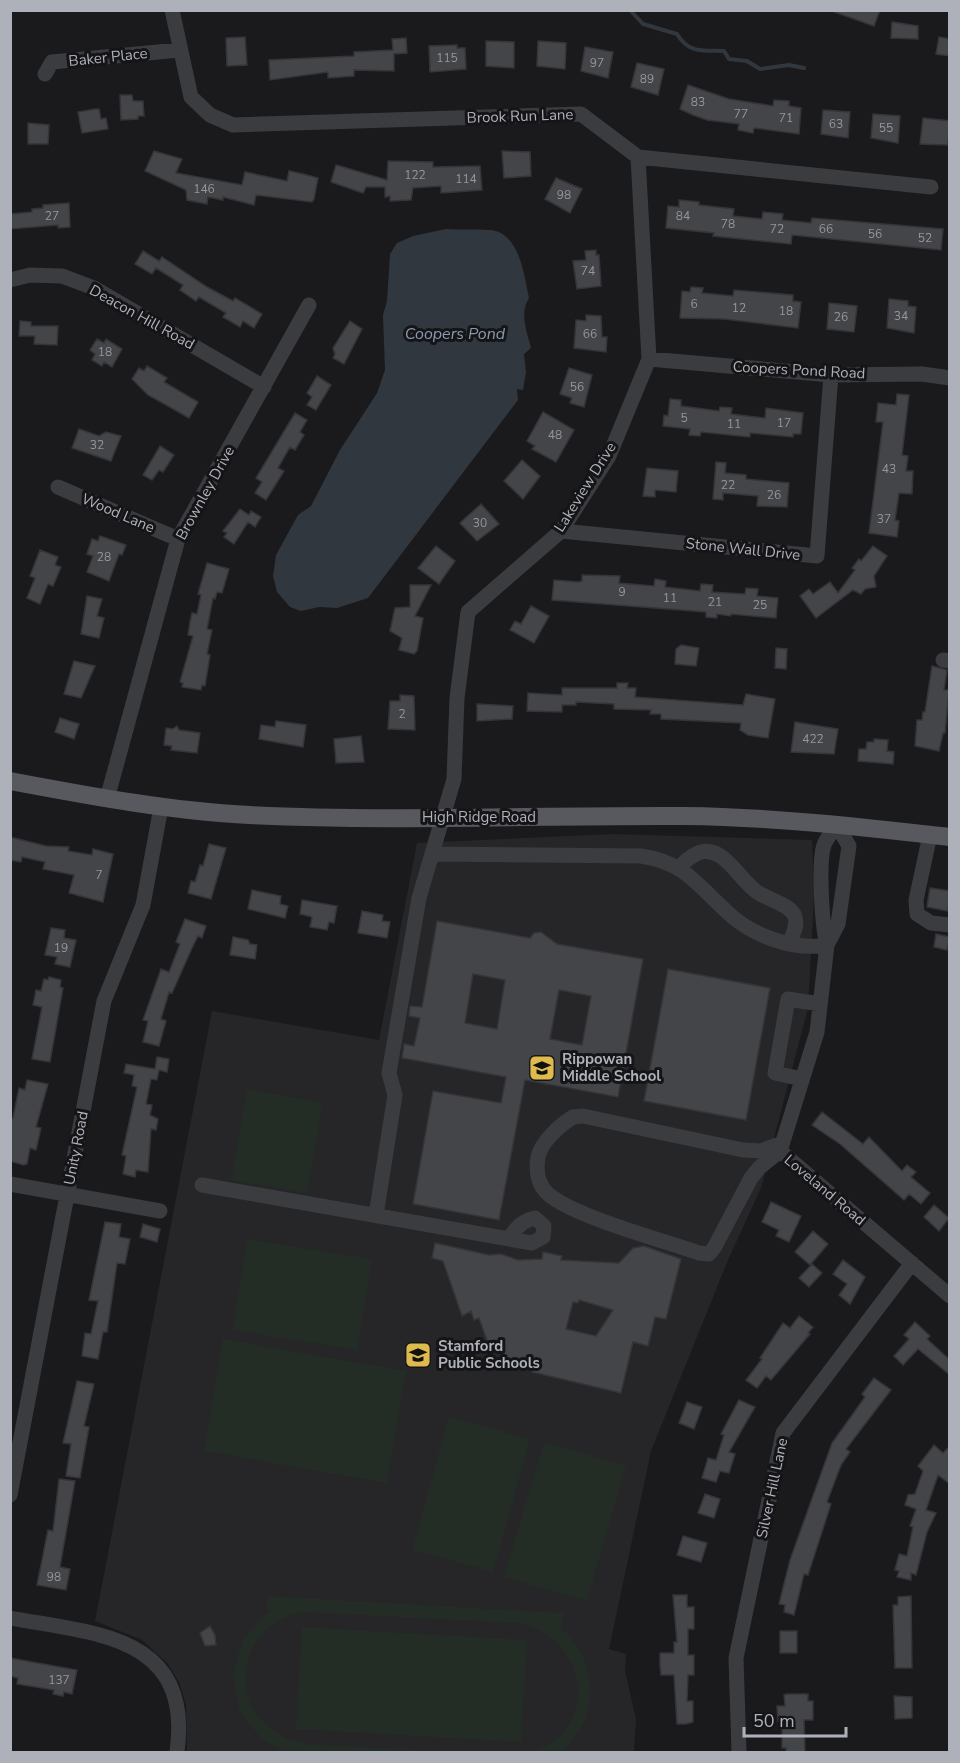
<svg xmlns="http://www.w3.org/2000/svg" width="960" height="1763" font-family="'Nunito Sans',sans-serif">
<rect width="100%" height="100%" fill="#1a1a1c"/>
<path fill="#262629" d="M613,834L812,840L814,897L808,1008L761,1188L728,1260L651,1451L609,1649L626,1654L625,1671L636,1719L634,1752H187L186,1705L179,1682L168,1664L142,1640L95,1621L212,1011L379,1040L417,843Z"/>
<path fill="#242c26" d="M247,1089L323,1103L307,1193L231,1180Z
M247,1239L372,1259L357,1350L233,1330Z
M223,1339L406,1371L387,1483L204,1451Z
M449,1416L530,1439L493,1572L412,1550Z
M544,1442L626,1466L587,1601L504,1577Z
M267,1596L563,1613L562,1626L560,1627C599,1659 602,1721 560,1752H533C603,1728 587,1634 516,1623L304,1612C225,1628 227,1730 306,1744L449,1752H285L261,1739L239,1709L233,1672L244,1637L271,1610L266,1609Z
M302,1627L527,1640L521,1742L296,1729Z"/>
<path fill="#31373f" d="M446,229C461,230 475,229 489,230C519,231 524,274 529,298C519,314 527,331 531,348L524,354L526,372L523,390L517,389L518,400L368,598L337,608L319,607L301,611L290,607L277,592L273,576L276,555L298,515L311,506L340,450L377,393L385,370L383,315L387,301L390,254L397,243L413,236Z"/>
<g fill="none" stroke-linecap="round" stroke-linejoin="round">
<path stroke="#31373f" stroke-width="4" d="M630,10L643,24L677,34C689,54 703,50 724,51L729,59L747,61L760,69L789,65L804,68"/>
</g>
<path fill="#444549" stroke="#353438" stroke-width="1.5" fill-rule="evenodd" d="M829,10H880L874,26Z
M892,22L918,26V39L891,38Z
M245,37L247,65L227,66L226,38Z
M939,37L950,39V56L936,54Z
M406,38L407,53L394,54V71L354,70V76L328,78V72L270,80L269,60L354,56V52L393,50L392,39Z
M486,41L514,42V68L486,66Z
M538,41L566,43L565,69L537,66Z
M457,45V48H465L466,69L430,72L429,46Z
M585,47L613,52L608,78L581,71Z
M637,63L664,69L658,95L631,87Z
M688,85L729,99L773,106L774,100L789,101V106L801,108L799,134L754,128L753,133L738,130L739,124L707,120L693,115L680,109Z
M120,95H132L133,101H143L144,116H138V119L121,120Z
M95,109H99L101,119L106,118L108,129L82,133L78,112Z
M823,110L850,112L848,138L821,134Z
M873,114L900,116L898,143L871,138Z
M923,118L950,121L948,145L920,144Z
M28,123L49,125L48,144H28Z
M154,151L182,159L176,173L242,185L245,172L287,181L289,171L303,174L318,178L314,199L312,202L256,195L254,205L223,197V200L208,197L207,204L187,200L186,190L145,171Z
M502,151L530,152L531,176L504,178Z
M388,161L433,162V167L480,166L482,190L441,193V186L413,188L411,200L390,201V196L385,197V187H366L363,193L331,182L336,165L387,180Z
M556,178L582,189L570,213L545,199Z
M679,200L699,202V205L734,209L733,216L762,219L763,212L783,214L782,220L811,223L812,218L943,229L941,250L792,235L791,244L713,236L714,233L666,228L668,206L679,207Z
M69,203L70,227L58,228V225L10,229V214L32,212V209L43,208V205Z
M596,250V255H599L601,286L577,289L573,261L586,260L585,251Z
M143,251L159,261L162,257L207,287L233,301L235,298L262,314L254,328L243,321L240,327L223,317L226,313L199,297L196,301L180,290L183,285L156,268L152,274L135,264Z
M691,287L703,288L702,293L733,296L734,290L793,295V301L801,302L798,328L724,319L680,318L682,291L690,292Z
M889,299L908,301V306L916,307L914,333L887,328Z
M829,303L857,306L854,332L827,329Z
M586,315L601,316L602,337H607L606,352L574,348L576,320L586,321Z
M20,321L31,322V326H58L57,345L34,344L35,336H19Z
M350,321L362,329L344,364L333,358L335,354L333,348Z
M97,339L104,343L106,339L122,349L112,367L104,362L102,366L92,360L95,354L90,350Z
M147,366L167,378L164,382L198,402L189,418L148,395L132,379L139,368L144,371Z
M569,368L592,375L584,407L570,403L572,398L560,394Z
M317,376L331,385L316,410L307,405L312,397L307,393Z
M897,394L909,395L902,455L908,456L906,471H913L912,494L899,493L895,520L899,521L897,537L869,533L883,422H876L878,403L896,405Z
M670,399L681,400V406L719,411L720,407L732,408L731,414L765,418L766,408L803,413L801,434H793V437L750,433V437L701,432L700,436L689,435L690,429L663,426L664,415L668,416Z
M543,412L574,430L556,462L532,449L535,446L527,441Z
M295,413L307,420L300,432L304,435L295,450L290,447L278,468L284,471L266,500L255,493L262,482L256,478Z
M79,429L99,436L106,432L121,436L111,461L72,448Z
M160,446L174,455L163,472L159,470L152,480L143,475Z
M522,460L540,476L523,499L504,481Z
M716,462L726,463L725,473L746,475V479L789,483L787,507L757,506L758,496L723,493V500L713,499Z
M647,468L678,471L676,492L655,490V497L643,496Z
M481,504L499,524L477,541L460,523Z
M240,509L249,515L251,511L261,517L255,527L248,522L234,544L224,537L227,533L223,531Z
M100,536L126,545L122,555L119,554L109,581L87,572L93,556L87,554L92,539L98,541Z
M436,546L455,561L439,584L418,568Z
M873,546L887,556L874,576L876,587L865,589L861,594L853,590L816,618L800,596L809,589L813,594L830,582L838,593L855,570L852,568L859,559L861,561Z
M40,550L58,557L55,565L61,567L53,586L48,584L40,604L27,598L35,578L30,576Z
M207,563L229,569L222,593L217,592L215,599L213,598L207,629L212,630L207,654L210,655L205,686L202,685L201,690L182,687L183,683L180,682L193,636L188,635L190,622L192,613L197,614L201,595L198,594Z
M582,575L620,576L619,583L654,586L655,579L666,581L665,587L700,591L701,584L713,585L712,592L745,594L746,588L758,589L757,596L778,598L776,618L731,614V616L717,614V618L706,617V612L552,600L554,580L579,582L582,581Z
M410,585H431L415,616L423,618L417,651L414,654L399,650L402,638L390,631L395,608L410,607Z
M87,596L102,599L97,616L104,618L99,638L81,634Z
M531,606L549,616L534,643L510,630L515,621L521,624Z
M681,645L699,648L696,666L675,664L676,649Z
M776,648L787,649L786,669L775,668Z
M74,661L95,666L81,698L64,694Z
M932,666L947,670L944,690H949L945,733H943L939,751L915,746L917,720H922L923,712H925Z
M617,683H628L627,688H636L635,697L743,705L746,694L775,699L768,738L748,735L740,730L741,723L661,719V714H650L651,710L614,709V704L576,702V705H562V712L527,711L528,693L562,695V688H617Z
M400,695L414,696L415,730L388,729L390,701H400Z
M477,704L513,706L512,719L477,721Z
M60,718L79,724L74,739L55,732Z
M276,721L306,725L303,747L259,739L261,725L275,727Z
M795,722L838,729L834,754L791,752Z
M177,726L179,730L200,733L197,753L171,750L172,746L164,745L166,728L173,729Z
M361,736L364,762L336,763L334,739Z
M874,739L888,740L887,751L894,752L893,764L858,761L859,749H866L867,742H874Z
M10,837L46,846L69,847L68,851L92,855L93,849L113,854L103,902L69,893L74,875L43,869L45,862L22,857L21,862L10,860Z
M209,844L226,848L211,899L188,893L191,881L195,882L200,865L203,866Z
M930,888L950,891L948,911L927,907Z
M252,890L281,896L280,904L288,906L285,918L248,909Z
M302,900L337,906L334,923L329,922L327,930L310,927L312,917L300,914Z
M362,911L383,915L382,921L390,922L387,938L358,933Z
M185,919L206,926L202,938L198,936L192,948L172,993L169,992L161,1019L166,1021L159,1046L143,1042L148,1021L143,1020L161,969L169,972L180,944L176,942Z
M437,921L530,938L534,933L541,932L557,944L643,959L618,1097L525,1080L499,1220L413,1204L433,1091L501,1103L506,1077L402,1058L404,1044L414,1046L420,1018L409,1016L410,1006L422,1007ZM473,974L505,980L497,1029L465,1023ZM559,990L591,996L582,1045L550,1039Z
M51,928L65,930L64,938L76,940L70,967L55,964L57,957L45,955Z
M936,934L950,937L947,950L934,947Z
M233,937L248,940L250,944L257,945L255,959L230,955Z
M668,969L770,988L746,1120L644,1101Z
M49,977L61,980L60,987L63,988L50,1062L32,1059L42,1007L33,1005L36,990L41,991L44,979L48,980Z
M157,1057L169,1059L167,1072L159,1070L157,1080L151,1079L146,1104L152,1105L150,1115L158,1119L156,1130L151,1129L148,1172L136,1170L135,1177L123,1174L126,1156L122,1155L137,1087L132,1086L134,1075L124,1073L126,1064L155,1069Z
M27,1080L48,1084L36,1127L41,1128L36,1150L30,1148L27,1164L23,1165L10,1161V1118H13L19,1088L25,1090Z
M822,1112L863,1144L869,1137L902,1171L907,1165L916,1172L911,1177L930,1193L921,1204L909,1194L904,1200L840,1144L812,1125Z
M771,1202L801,1216L789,1242L776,1236L779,1230L762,1222Z
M934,1205L949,1218L939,1231L924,1217Z
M105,1222L121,1224L119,1237L130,1239L125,1264L117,1263L107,1332H103L98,1359L82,1356L85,1333L91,1334L98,1301L89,1300Z
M143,1224L160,1229L157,1242L140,1237Z
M813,1231L828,1244L810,1265L795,1252Z
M435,1243L489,1255L501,1254L518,1260L542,1259L543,1252L562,1256L561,1260L619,1263L633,1248L644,1246L681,1259L666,1319L655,1317L648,1346L633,1342L621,1393L532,1372L536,1359L508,1369L500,1349L491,1352L479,1318L474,1320L471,1311L462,1316L443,1261L432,1258ZM579,1300L613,1310L596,1336L566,1329L573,1302L578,1303Z
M843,1260L865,1277L850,1304L839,1295L847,1284L833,1274Z
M812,1264L822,1273L809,1287L799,1278Z
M799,1316L813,1327L808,1333L810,1334L771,1380L766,1376L757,1388L746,1380L762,1359L760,1358L783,1323L790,1328Z
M915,1322L930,1336L927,1339L950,1360V1375L918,1349L903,1365L894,1356L909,1339L904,1335Z
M874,1378L891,1390L846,1449L850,1452L841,1465L827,1502L831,1504L808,1575L804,1574L794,1615L784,1612L785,1605L779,1604L790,1560L832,1443L865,1397L862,1394Z
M77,1381L94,1384L84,1426L89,1427L80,1478L66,1476L71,1444L63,1443Z
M739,1400L755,1407L729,1452L735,1454L729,1473L720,1471L716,1482L702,1478L708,1458L716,1460L724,1435L721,1434Z
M687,1402L702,1407L694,1429L679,1423Z
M934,1445L943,1453L950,1446V1484L938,1475L926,1510L936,1513L927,1532L916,1575L911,1573V1580L897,1577L899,1571L895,1570L899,1554L907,1556L913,1527L910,1526L916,1509L905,1505L908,1495L915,1494L923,1471L918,1466Z
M59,1479L75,1481L60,1567L70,1569L66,1590L37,1585L48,1530L53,1531Z
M705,1494L720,1499L714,1518L698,1513Z
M683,1536L707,1543L701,1562L677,1555Z
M673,1595H687V1607H694V1629H688V1655H694V1675H688L687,1701H693V1722L686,1724H677L674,1675H661L660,1666V1653H674V1642H677Z
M911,1596L912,1668H895L893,1605H898V1597Z
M210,1626L215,1635L216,1645L205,1646L200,1633Z
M780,1631H797V1653H780Z
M10,1658L77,1670L72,1694L64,1692L63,1696L53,1694L54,1690L17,1684L18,1678L10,1676Z
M787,1694H808V1701H813V1720H804L805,1752H786V1748H782V1721H778L777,1706H785L784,1695Z
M894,1696L912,1697V1718L895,1719Z"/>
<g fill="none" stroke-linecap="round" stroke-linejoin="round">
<path stroke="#3b3c40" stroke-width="15" d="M172,10L191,97L210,115L233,125L581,114L638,157L931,187
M45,74L52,62L179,50
M10,280L30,275L62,276L94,288L264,387
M649,359L831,375L922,374L950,378
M58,487L178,539
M561,531L817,556L831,375
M943,660L950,661
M107,799L178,539L309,305
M930,835L916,900L917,914L931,923L950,925
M433,854L641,856C683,862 696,883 725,910C750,935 792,951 827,945
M680,868C684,861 690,857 698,853C723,843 739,880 757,892C767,899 792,905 795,917C798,926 792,936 789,944
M827,945C822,926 818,862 824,845C827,837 833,831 837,825L849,846L838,924L827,945L817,1032L780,1151L950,1296
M802,1079L775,1073L788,999L820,1004
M780,1151L759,1168L751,1178L714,1248L709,1254L699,1253C665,1241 568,1215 546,1192C537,1182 536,1169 538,1157C541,1142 560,1125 573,1117L583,1116L743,1150L761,1151L782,1143
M10,1184L160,1211
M202,1185L532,1243L543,1237L544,1226L535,1218C522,1221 517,1227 510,1237
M376,1215L395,1095L389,1073L419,898L454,779L457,698L468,612L561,531L609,456L649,359L638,157
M10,1495L104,1001L143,905L161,807
M10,1618C96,1634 193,1635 177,1752
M739,1752L736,1658L783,1433L912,1263"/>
<path stroke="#58595f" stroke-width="18" d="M10,781C90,796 169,811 250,815C395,822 540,815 685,816C773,817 862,827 950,837"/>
</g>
<defs>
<symbol id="school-square" viewBox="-11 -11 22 22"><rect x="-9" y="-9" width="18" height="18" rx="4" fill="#dfbb4e" stroke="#151517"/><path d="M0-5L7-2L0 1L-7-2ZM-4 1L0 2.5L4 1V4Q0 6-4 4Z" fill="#111"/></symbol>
</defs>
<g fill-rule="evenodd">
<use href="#school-square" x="527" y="1053" width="30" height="30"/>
<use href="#school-square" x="403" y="1340" width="30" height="30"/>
</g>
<g text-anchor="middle" stroke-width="6" stroke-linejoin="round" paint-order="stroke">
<g font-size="12" fill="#94969e">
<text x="447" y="62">115</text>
<text x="597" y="67">97</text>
<text x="647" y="83">89</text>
<text x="698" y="106">83</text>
<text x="741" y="118">77</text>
<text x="786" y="122">71</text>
<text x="836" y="128">63</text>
<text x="886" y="132">55</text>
<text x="415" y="179">122</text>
<text x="466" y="183">114</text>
<text x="204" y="193">146</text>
<text x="564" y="199">98</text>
<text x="52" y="220">27</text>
<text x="683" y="220">84</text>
<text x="728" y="228">78</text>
<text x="777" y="233">72</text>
<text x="826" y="233">66</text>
<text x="875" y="238">56</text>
<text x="925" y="242">52</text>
<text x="588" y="275">74</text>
<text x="694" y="308">6</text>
<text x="739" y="312">12</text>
<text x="786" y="315">18</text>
<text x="901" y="320">34</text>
<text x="841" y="321">26</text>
<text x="590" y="338">66</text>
<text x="105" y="356">18</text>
<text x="577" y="391">56</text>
<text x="684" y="422">5</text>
<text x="784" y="427">17</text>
<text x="734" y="428">11</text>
<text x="555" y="439">48</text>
<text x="97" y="449">32</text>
<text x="889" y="473">43</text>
<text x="728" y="489">22</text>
<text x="774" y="499">26</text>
<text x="884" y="523">37</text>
<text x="480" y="527">30</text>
<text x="104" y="561">28</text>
<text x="622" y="596">9</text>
<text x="670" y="602">11</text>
<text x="715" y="606">21</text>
<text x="760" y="609">25</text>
<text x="402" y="718">2</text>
<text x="813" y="743">422</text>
<text x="99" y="879">7</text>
<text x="61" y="952">19</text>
<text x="54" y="1581">98</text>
<text x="59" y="1684">137</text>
</g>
<g font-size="15" fill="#aeb1ba" stroke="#151517">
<text transform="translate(108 57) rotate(-6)" y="5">Baker Place</text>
<text transform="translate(520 116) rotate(-2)" y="5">Brook Run Lane</text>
<text transform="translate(142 317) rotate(29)" y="5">Deacon Hill Road</text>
<text transform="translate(799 370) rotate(3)" y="5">Coopers Pond Road</text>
<text transform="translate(585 487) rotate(-58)" y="5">Lakeview Drive</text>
<text transform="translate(205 493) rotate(-61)" y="5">Brownley Drive</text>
<text transform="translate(118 513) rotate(23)" y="5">Wood Lane</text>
<text transform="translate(743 549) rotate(6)" y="5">Stone Wall Drive</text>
<text x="479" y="822">High Ridge Road</text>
<text transform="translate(76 1148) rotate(-79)" y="5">Unity Road</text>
<text transform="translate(825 1190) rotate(40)" y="5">Loveland Road</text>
<text transform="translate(772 1488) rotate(-78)" y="5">Silver Hill Lane</text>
</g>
<g font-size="15" font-weight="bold" fill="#aeb1ba" stroke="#151517" text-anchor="start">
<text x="562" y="1064">Rippowan<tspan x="562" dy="17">Middle School</tspan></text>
<text x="438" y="1351">Stamford<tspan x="438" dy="17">Public Schools</tspan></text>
</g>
<g font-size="16" font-style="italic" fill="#899bb1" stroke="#151517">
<text x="455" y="339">Coopers Pond</text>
</g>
</g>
<rect width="960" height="1763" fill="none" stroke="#aeb1ba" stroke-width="24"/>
<path d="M744 1727v9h102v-9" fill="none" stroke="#aeb1ba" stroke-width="3"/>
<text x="753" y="1727" font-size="18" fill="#aeb1ba" stroke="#151517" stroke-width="4.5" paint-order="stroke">50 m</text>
</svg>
